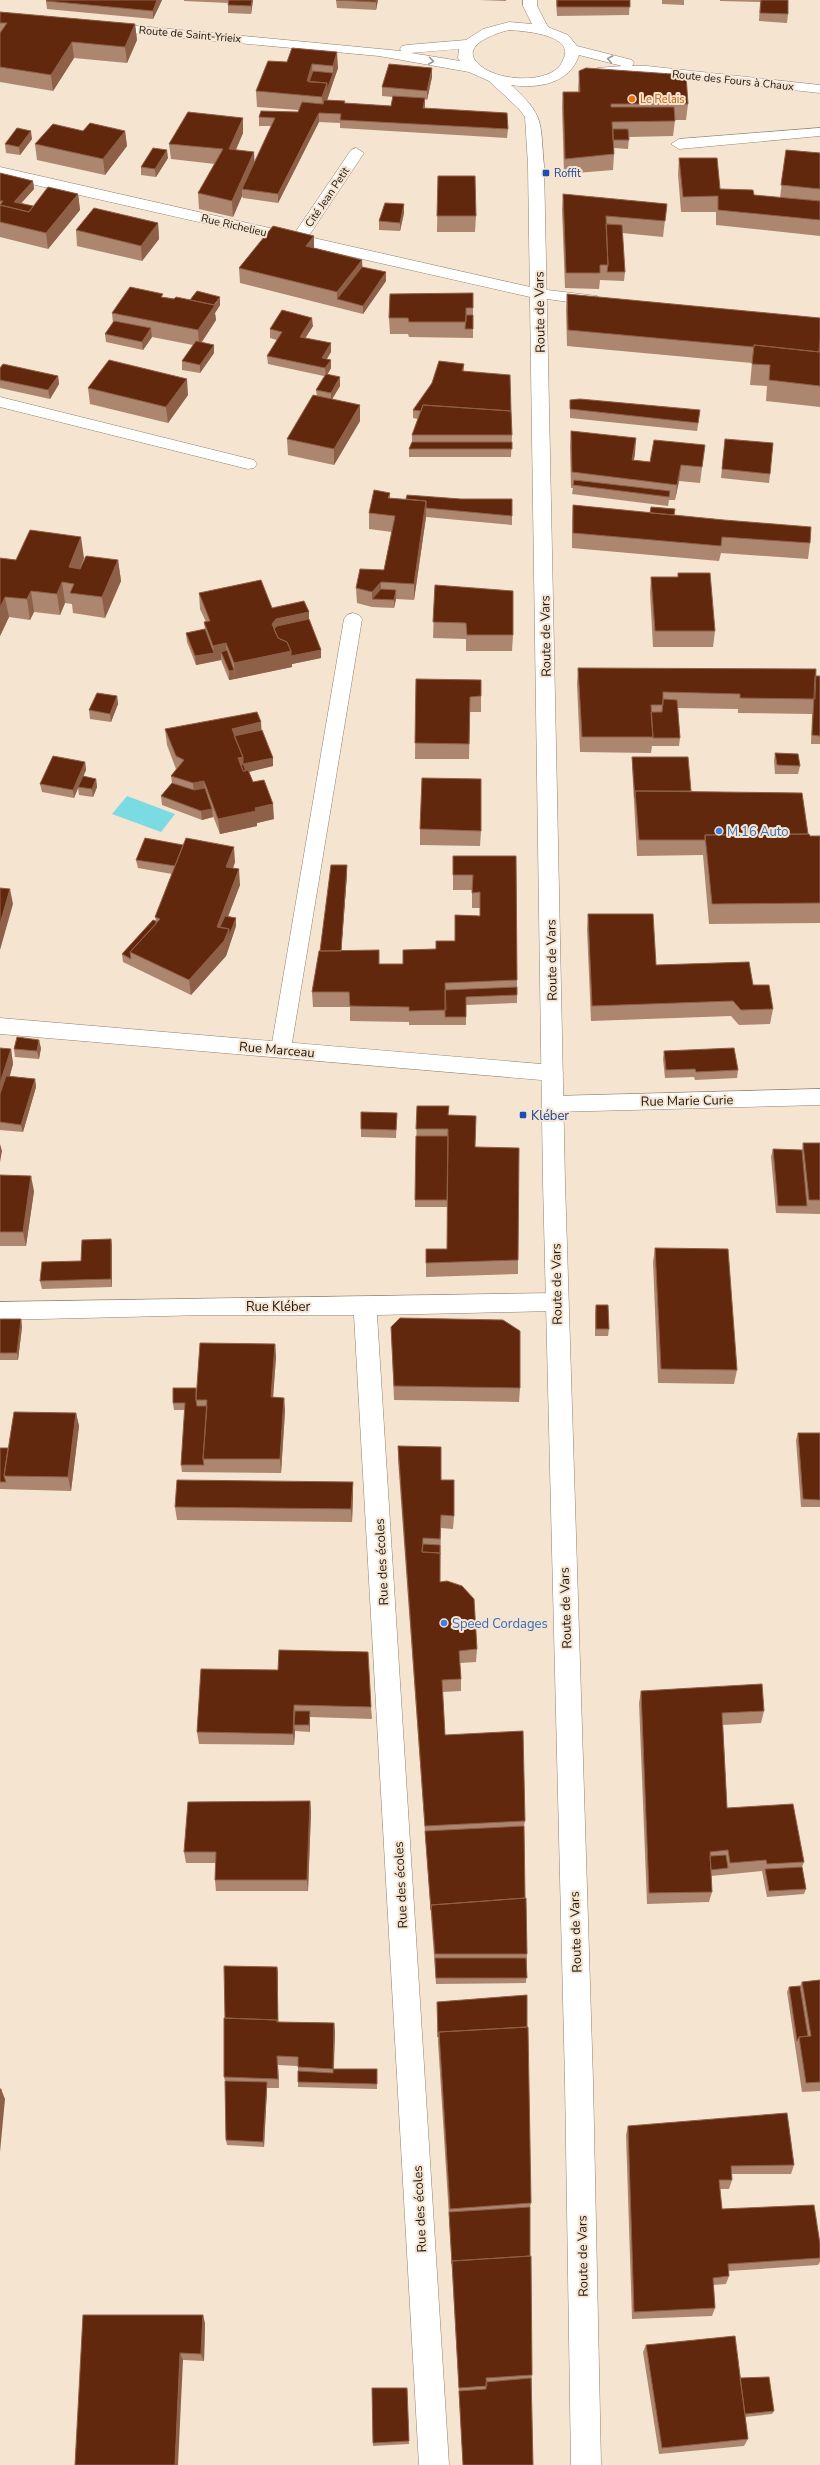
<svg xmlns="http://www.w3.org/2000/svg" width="820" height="2465" font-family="'Nunito Sans',sans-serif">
<rect width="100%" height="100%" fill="#f5e4d0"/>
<path fill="#7adbe3" d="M127,796L175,814L161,832L112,814Z"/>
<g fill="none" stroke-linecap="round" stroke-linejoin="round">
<defs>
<path id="lane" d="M820,128V136L679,149L671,144L679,139Z
M356,148L364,153L306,240L298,245L292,243L290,240L351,150Z
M539,289L597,296L605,301L597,306L533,297L531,294L533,291Z
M0,397L254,460L257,464L254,468L248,469L0,407Z
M353,613L359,615L362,619L291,1049L288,1055L281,1057L274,1055L271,1049L344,619L347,615Z"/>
<path id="street" d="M0,167L539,289L547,294L539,299L0,177Z
M0,1018L553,1065L560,1067L563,1073L560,1079L553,1081L0,1034Z
M820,1089V1105L554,1112L547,1110L543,1104L547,1098L554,1096Z
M556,1293L564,1295L567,1302L564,1309L556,1311L377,1315L449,2465H419L354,1315H206L0,1320V1302Z"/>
<path id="secondary" d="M523,0H537V6L548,27L568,35L577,46L632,60L634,63L632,66H647L820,85V93L647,74L602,75L595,71L597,68L622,66L579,55C570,84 537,89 511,85C545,116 540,121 544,165L565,1182L593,2081L601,2465H571L565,2081L543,1182L528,165L525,117L519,109L489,81L469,72L379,56L107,31L100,27L107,23L401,51L400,49L402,46L407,45L466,40L483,29L509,22L532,24L523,6ZM509,30C523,31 569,34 565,55C563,60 561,65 558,68C541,83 503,80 485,69C454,49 489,35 509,30ZM459,49L458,58L460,61L411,53Z"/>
</defs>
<use href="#lane" stroke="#90816f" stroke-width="1"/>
<use href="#street" stroke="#90816f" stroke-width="1"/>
<use href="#secondary" stroke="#90816f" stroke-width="1"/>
<use href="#lane" fill="#fff" fill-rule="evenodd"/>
<use href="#street" fill="#fff" fill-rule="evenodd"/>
<use href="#secondary" fill="#fff" fill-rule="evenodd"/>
</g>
<path fill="#ac866e" d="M162,0L153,19L47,9L46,1Z
M184,0H253L251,14L228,13V3L184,1Z
M336,0H378L376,10L337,8Z
M479,0H506V1Z
M556,0H630L629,15L557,16Z
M662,0H684V5L662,4Z
M720,0H788V14L787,23L759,21L760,2L720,1Z
M0,12L135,24L137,40L127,63L74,58L53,91L0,82Z
M292,48L338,68L327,100L345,103L391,106L393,97L382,96V87L432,77L427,100L425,99L424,108L508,129L507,138L340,128V123L319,122L278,203L243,198L242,196L233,217L199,209L198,193L215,164L171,159L169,144L243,133L236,150L255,162L271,126H259V117L298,112V110L257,107L256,91L287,62Z
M579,71L688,104L686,120H675L673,136L629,137L628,149L614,148V154L613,170L564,174L562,107L563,92H578Z
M83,131H125L127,146L105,175L37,160L35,144Z
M32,139L20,155L6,153L5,144Z
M786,150L820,153V236L716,225V212H681L678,174L679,158L720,189L754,195L780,198Z
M168,158L156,177L141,175V167Z
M0,173L33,181L34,189L21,203L33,206L78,194L80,210L48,249L0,237Z
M438,176L476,216L475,232H437Z
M563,194L665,220L663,237L622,233L625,272L624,281L600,280L599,289L565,288L562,210Z
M404,213L400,231L379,230V221Z
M158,223L159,239L142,261L77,246L76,230Z
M314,236V248L362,267L386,272V281L363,314L240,283L239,268Z
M473,293V338L409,337L408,334H390L389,318Z
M567,294L820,318V407L766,401L767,386L750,385L752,363L567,346L566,310Z
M164,297L174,299L220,305L215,313L216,320L202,342L214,353L200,373L182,370V361L193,345L152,337L143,350L106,342L105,334L113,323L112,313Z
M313,326L305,338L331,343V352L327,359L331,360V368L327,375L340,386L332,399L360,421L334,465L288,455L287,439L317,396L316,390L324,376L268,364L267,356L277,340L270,338V329Z
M464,364V371L511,411L512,435L511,457H409V449L412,442V435L418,419L413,418V410Z
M0,368L58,376L59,384L50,399L0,388Z
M88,388L188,395L168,423L90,404Z
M570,400L699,419L697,431L570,418Z
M571,431L635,454L634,460L650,462L705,445L700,483L679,481L675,500H669L668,506L572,494L573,488H571L570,447Z
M725,439L770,474L769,483L721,478Z
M390,493V498L512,516V525L426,517L414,600L396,599L394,608L372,607L357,603L356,588L384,570L392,532L369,529V513Z
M573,505L650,513L675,509L674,515L810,543L808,559L721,553L719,561L572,548V521Z
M0,558L16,560L84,558L80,569L118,560L121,581L105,618L73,613L72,604L65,603L60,615L34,612L30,620L9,617L0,636Z
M678,573L715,631L713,647H653L650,593L651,577H678Z
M435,585L513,635L512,651H466V639L433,638Z
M199,593L272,608L309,612V619L321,650V658L292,664V667L229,680L221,660L196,665L187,642L186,633L205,629L204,622H206L200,609Z
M578,668L820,676V744H811L812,714L738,713V709L678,708L680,738L679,746H652L651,753L580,752L577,684Z
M416,679L481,696V712H470L469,759H415Z
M117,696L118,704L111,722L90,719L89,710Z
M165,729L262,730L273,758V766L249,772L253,782L274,819L257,823V826L220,834L213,816V817L202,820L162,805L161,796L172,783L171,776L176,769L167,745Z
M775,753L800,766L798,774H775L774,761Z
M632,757L691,791L808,835L810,836H820V923L709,924L703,855L637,856L632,766Z
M85,762L86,770L83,776L96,779L97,787L93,797L79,795L78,788L74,798L42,792L40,784Z
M420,829L481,831L480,846L420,845Z
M453,856H516L517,980V1003L466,1005V1025H409V1022L350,1021V1007H313L312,992L320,951L347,865V874L341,951L379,964H403L436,949L455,941V915L480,916V908H472V890H453Z
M136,860L235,862L233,868L240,885L228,917L236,926L226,956L191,995L123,962L122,954L156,921L155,917L172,874L138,868Z
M588,914L656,965L753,985L773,1009L770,1024L739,1025L731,1016L591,1021L587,929Z
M0,1048L11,1049L13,1064L10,1076L35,1079L36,1087L23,1132L0,1130Z
M41,1048L39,1059L15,1057L14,1049Z
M664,1051L738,1070L737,1078L695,1080L694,1077L665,1078L663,1059Z
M417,1106L449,1115L475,1147L518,1260V1274L426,1277V1249H447V1168V1207H415Z
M397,1113L396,1138L361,1137V1129Z
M803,1143H820V1214L776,1213L771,1157L773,1149L802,1150Z
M0,1175L34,1191L26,1246H0Z
M111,1239L112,1247V1287L42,1289L40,1281L81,1261Z
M655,1248L737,1370L734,1384L658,1383L653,1262Z
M596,1305L609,1329L608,1336H595V1313Z
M0,1319H21L22,1327L18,1360H0Z
M391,1327L520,1388L519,1402L394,1400Z
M275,1344L276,1357L273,1397L284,1398L285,1411L281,1473L182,1472L181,1465L185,1410H174L173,1403Z
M76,1413L79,1426L71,1491L0,1489V1448H8Z
M798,1433H820V1507H801L796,1440Z
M398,1446L441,1480L454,1516L453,1529L441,1528L440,1582L477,1649L476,1662L460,1663L461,1679V1691L442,1692L445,1735L525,1821L524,1826L525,1898L527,1954L526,1983L436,1984L398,1460Z
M353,1495L352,1522L177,1520L175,1507Z
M201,1669L371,1707L372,1719L310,1717V1732L295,1731L294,1745L199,1744L197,1732Z
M641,1691L764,1711L761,1723L723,1725L727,1808L804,1862L802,1867L806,1889L804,1894L767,1897L762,1871L711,1876L712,1892L709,1902L647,1904L639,1703Z
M310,1801L311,1812L308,1891H216L215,1880L216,1863H186L184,1852Z
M277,1967L278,1973V2022L334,2023L335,2033L334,2069H377V2089L298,2087V2066L278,2065L279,2088H267L264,2147L227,2145L226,2140L225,2081L224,2077L225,2018Z
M820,1980V2091L802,2092L787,1992L789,1987L800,1986L802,1982Z
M437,2002L527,2027L531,2203L530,2207V2256L533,2465H463L449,2217L438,2042Z
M628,2126L794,2165L791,2174H732V2180L729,2189H720L722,2209L820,2244V2262L818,2265L729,2271V2276L726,2284L713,2285L715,2308L712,2316L632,2319L626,2135Z
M205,2323L204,2361L183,2360L75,2465Z
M646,2345L740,2378L774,2411L772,2414L745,2417L748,2439L744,2446L659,2454L643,2352Z
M372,2388H407L409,2444L373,2446Z"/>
<path fill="#8e6048" d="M157,0H162L153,19V11Z
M252,0H253L251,14V6Z
M376,0H378L376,10Z
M135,24L137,40L127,63L125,47Z
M72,42L74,58L53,91L51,75Z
M337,52L338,68L333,82V66Z
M312,64L313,80L307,88V81Z
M432,68V77L427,100V91Z
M333,73V82L323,113L322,97L327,83Z
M425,98V106L423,116V108Z
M319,113V122L278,203V194Z
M243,118V133L229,165V149Z
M31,131L32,139L20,155L19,147Z
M125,131L127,146L105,175L103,159Z
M167,150L168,158L156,177L155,169Z
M254,152L255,168L242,189V196L233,217L232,201Z
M33,181L34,189L15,210L14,202Z
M78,194L80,210L48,249L46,233Z
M404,204V213L400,231V223Z
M158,223L159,239L142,261L141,246Z
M314,236V251L306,246Z
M362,260L363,275L337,299V292Z
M386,272V281L363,314V306Z
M220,297V305L215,313L216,320L199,346L198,330Z
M312,318L313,326L301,345L300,337Z
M151,328L152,337L143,350L142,342Z
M331,343V352L322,366V358Z
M214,345V353L200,373V365Z
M331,360V368L326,377L325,368Z
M58,376L59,384L50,399L48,390Z
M340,377V386L331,401V393Z
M187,379L188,395L168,423L166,407Z
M360,405V421L334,465V449Z
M636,438L635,454L630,475L632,460Z
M681,465L679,481L675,500L677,485Z
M426,501V517L414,600V584Z
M81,537L84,558L73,584L69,567Z
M118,560L121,581L105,618L102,597Z
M62,582L65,603L60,615L57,594Z
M381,582V598L372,599V592Z
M396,590V599L394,608V600Z
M31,591L34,612L30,620L27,599Z
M5,597L9,617L0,636V608Z
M309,612V628L277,635L272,624L276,619Z
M226,643L227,659L221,652V660L196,665L195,656L214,653L213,646Z
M321,650V658L292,664V667L235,679L234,663L291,651Z
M234,670L235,679L229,680V671Z
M117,696L118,704L111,722L110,714Z
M261,722L262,738L235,744L232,729Z
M243,757L273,758V766L244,773L238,758Z
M85,762L86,770L79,787H78V788L74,798L73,790Z
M96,779L97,787L93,797L92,789Z
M204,781L206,796L194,799L193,783Z
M273,804L274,819L257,823V826L220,834L218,819L255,808Z
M212,809L213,817L202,820L201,811Z
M234,847L235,862L228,882L226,867Z
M347,865V874L340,966V958Z
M239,869L240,885L221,934L217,927Z
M10,889L13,904L0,950V924Z
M236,918V926L230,944L229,936Z
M229,929L230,944L226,956L191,995L189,980Z
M39,1040L41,1048L39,1059L37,1051Z
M11,1049L13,1064L0,1108V1083Z
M35,1079L36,1087L23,1132L21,1125Z
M0,1144L2,1151L0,1162Z
M31,1176L34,1191L26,1246L23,1232Z
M111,1239L112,1247V1287L111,1279Z
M21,1319L22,1327L18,1360L17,1353Z
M275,1344L276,1357L272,1411L271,1397Z
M284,1398L285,1411L281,1473L280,1459Z
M76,1413L79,1426L71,1491L68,1477Z
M353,1482V1495L352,1522L351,1509Z
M294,1705L295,1717L294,1725L295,1731L294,1745L293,1734Z
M310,1711V1732L309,1725Z
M310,1801L311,1812L308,1891L307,1880Z
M277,1967L278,1973V2032L277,2020Z
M334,2023L335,2033L333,2078V2069Z
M277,2056L278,2065L279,2088L278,2079Z
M267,2082V2088L264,2147L263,2142Z
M1,2089L5,2099L0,2152V2102Z
M203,2315L205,2323L204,2361L201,2354Z
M180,2353L183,2360L178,2465H175Z"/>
<path fill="#62280d" stroke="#8e6048" d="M47,0H157L153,11L46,1Z
M229,0H252L251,6L228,5Z
M336,0H376V2Z
M557,0H630V7H557Z
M761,0H788V14L760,13Z
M0,12L135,24L125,47L72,42L51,75L0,67V33L7,23H0Z
M292,48L337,52L333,66L312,64L307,81L327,83L322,97L256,91L268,61L287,62Z
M389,64L432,68L427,91L382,87Z
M586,68L686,75L688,104H611V107H674L675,121L612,122L614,154L565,159L563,92H580L579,71Z
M313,71L333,73L327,90V83L309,82Z
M393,96L425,98L423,108L507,113L508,129L340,120L341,114L319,113L278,194L242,189L275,118L259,117L261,111L298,112L302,102L323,104L324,100L345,101L344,103L391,106Z
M188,112L243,118L229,149L254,152L232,201L198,193L223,149L169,144Z
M90,123L125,131L103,159L35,144L53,124L83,131Z
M17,128L31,131L19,147L5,144Z
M613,129H628L629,140H613Z
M153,148L167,150L155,169L141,167Z
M786,150L820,153V189L781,185Z
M679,158H717L720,189L753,190L754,195L820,201V220L718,210V196L683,197Z
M0,173L33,181L14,202L33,206L29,212L0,205L3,201H0Z
M438,176H475L476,216H437Z
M48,187L78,194L46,233L0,222V205L29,212Z
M563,194L667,204L665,221L606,216L608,265H600V273H566Z
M385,203L404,204L400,223L379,221Z
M94,208L158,223L141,246L76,230Z
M606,224L622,225L625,272H607L608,265Z
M273,226L314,236L306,246L362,260L337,292L239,268Z
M362,267L386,272L363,306L337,299Z
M130,287L163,294L161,297L174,299L176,297L215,305L198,330L112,313Z
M197,291L220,297L214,305L190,300Z
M473,293V308H466V322H409L408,318H389L390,294Z
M567,294L820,318V338L819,352L754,345V347L568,330Z
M282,310L312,318L300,337L331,343L322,358L331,360L325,368L267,356L282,332L270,329Z
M466,315H473V329H465Z
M114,321L151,328L142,342L105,334Z
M196,341L214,345L200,365L182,361Z
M754,345L820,352V386L769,380L770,365L752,364Z
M109,360L187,379L166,407L88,388Z
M439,361L464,364L462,371L510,375L511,411L423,405L421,411L413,410L432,383Z
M3,364L58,376L48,390L0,380V368Z
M326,374L340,377L331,393L316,390Z
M313,395L360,405L334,449L287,439Z
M580,399L700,410L698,423L570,409V400Z
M423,405L511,411L512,435H412Z
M571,431L636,438L632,460L650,462L654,440L705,445L702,467L681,465L677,485L572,472Z
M725,439L773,443L770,474L722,469Z
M412,442H512V449H409Z
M574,480L670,491L669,497L573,485Z
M374,490L390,493L388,498L426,501L414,584L381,582L372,592L356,588L360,569L384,570L395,516L369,513Z
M407,495L461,499H512V516L426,508V501L406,499Z
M573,505L724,520L811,527L810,543L722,537L721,546L573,533Z
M651,507L675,509L674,515L650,513Z
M30,530L81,537L69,567L80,569L86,556L118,560L102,597L70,593L74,584L62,582L57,594L31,591L27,599L5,597L0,608V558L16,560Z
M678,573H710L715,631H655L651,577H678Z
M261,580L272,608L304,601L309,612L276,619L272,624L278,638L287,642L291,651L234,663L226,643L213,646L204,622L210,621L199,593Z
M435,585L513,591V635H467L466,623L433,622Z
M381,589L396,590L394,600L372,599Z
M309,619L321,650L291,656V651L287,642L278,638L274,629L277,626Z
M205,629L214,653L195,656L186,633Z
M227,650L234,670L229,671L221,652Z
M578,668L816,669L815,699L740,698V694L663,692V705H651L653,737H582Z
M815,676H820V736L812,735Z
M416,679L481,680V696L470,697L469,744L415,743Z
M97,693L117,696L110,714L89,710Z
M663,699L677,700L680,738H653L651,712H662Z
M257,712L261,722L232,729L243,757L238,758L243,771L248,770L253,782L264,780L273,804L255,808L256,811L218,819L204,781L193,783L171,776L184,760L176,756L165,729Z
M262,730L273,758L243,764V757L234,736Z
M775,753L798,754L800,766L777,765Z
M53,756L85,762L73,790L40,784Z
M632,757H688L691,791H635V798Z
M243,764L246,771H243L241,765Z
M83,776L96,779L92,789L78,787Z
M422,778L481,779V831L420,829Z
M172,783L194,790L205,788L212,809L201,811L161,796Z
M635,791L802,793L808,834L705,835V840H639Z
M809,834L810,836H820V903L712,904L705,835Z
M145,838L183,845L175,866L136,860Z
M186,838L234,847L226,867L239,869L217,927L229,929L224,941L189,980L130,952L160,919L155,917Z
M453,856H516L517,980L445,983L446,1010L409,1011V1007L350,1006L349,992H312L319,951L379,950V964H403V950L436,949V941H455V915L480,916V892L472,893L473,875H453Z
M331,865H347L341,951H320Z
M0,888L10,889L0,924Z
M588,914H653L656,965L749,962L753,985H769L773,1009L741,1010L733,1001L592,1006Z
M225,916L236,918L229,936V929L220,927Z
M153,920L156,921V924L130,952L131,959L122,954Z
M517,987V995L466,997V1017H445V990Z
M17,1037L39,1040L37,1051L14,1049Z
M0,1048L11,1049L0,1083Z
M734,1048L738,1070L696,1072L695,1069L666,1070L664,1051Z
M6,1076L35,1079L21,1125L0,1122V1094Z
M417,1106H449L448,1115L476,1116L475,1147L519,1148L518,1260L426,1263V1249H447L448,1129H416Z
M361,1112L397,1113L396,1130L361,1129Z
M416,1136H448L447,1200H415Z
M803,1143H820V1200H809Z
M773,1149L802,1150L807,1206H778Z
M0,1175L31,1176L23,1232H0Z
M111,1239V1279L40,1281L42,1262L81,1261L82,1240Z
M655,1248L728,1249L737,1370L661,1369Z
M596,1305H608L609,1329H596Z
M400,1318L503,1320L520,1331V1388L394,1386L391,1327Z
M0,1319H21L17,1353H0Z
M200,1343L275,1344L271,1397L284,1398L280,1459H203L207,1400H196Z
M173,1388H196V1400L197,1406H207L203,1459L204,1465H181L185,1403H173Z
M14,1412L76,1413L68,1477L4,1476Z
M798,1433H820V1500L803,1499Z
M398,1446L441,1447V1480H454V1516L441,1515L440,1539L423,1538L422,1552L440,1553V1582L447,1581L462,1586L474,1599L477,1649L459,1651L461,1679L442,1680L445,1735L523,1731L525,1821L425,1826Z
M0,1448H8L4,1476L6,1482H0Z
M177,1480L353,1482L351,1509L175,1507Z
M423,1544L440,1545V1554V1553L422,1552Z
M279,1650L368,1652L371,1707L294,1705L293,1734L197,1732L201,1669L278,1670Z
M762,1684L764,1711L722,1713L727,1808L793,1804L804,1862L767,1864L766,1860L730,1863L728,1850L710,1852L712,1892L649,1893L641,1691Z
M295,1711H310L309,1725H294Z
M310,1801L307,1880H215L216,1852H184L188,1802Z
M524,1826L525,1898L431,1905V1910L425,1831Z
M726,1855L728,1868L711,1870L710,1856Z
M802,1867L806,1889L769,1891L765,1869Z
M526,1898L527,1954H435L431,1905Z
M435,1958H526L527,1978H436Z
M224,1966L277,1967L278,2022L277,2020L225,2018Z
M820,1980V2082L806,2083L799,2037L811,2036L802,1982Z
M800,1986L808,2036L799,2037L797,2041L789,1987Z
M527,1995V2027L439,2032L438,2037L437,2002Z
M224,2018L277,2020V2022L334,2023L333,2069L298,2067V2057L277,2056L278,2079L224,2077Z
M528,2027L531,2203L450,2209L439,2032Z
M333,2069H377V2084L298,2082V2071L333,2073Z
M225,2081L267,2082L263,2142L226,2140Z
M0,2089H1L0,2102Z
M787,2113L794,2165L731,2166L732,2180H719L722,2209L814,2205L820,2244V2258L728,2264L729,2276L713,2278L715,2308L634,2312L628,2126Z
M530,2207V2256L452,2261V2264L449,2212Z
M531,2256L532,2375L486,2378L487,2386L459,2388L452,2261Z
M83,2315H203L201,2354L180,2353L175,2465H75Z
M735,2336L748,2439L662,2448L646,2345Z
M769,2377L774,2411L745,2414L740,2378Z
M531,2378L533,2465H463L459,2391L486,2389V2382Z
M372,2388H407L409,2441L373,2443Z"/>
<defs><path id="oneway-chevron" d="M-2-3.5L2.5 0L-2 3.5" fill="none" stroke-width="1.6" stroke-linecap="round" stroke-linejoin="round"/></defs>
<g stroke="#999693">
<use href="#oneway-chevron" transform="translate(610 59) rotate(-169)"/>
<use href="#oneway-chevron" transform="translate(431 61) rotate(8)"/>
</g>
<circle fill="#e8710a" stroke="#f5e4d0" stroke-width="1.5" cx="632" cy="99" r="4"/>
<g fill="#1a4fb4" stroke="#f5e4d0" stroke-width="1.5">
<rect x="542" y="169" width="8" height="8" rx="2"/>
<rect x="519" y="1111" width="8" height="8" rx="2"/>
</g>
<g fill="#3f7fe0" stroke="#f5e4d0" stroke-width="1.5">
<circle cx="719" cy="831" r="4"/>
<circle cx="444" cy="1623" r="4"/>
</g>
<g text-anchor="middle" stroke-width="4" stroke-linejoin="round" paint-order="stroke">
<g font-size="11" fill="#1c160f" stroke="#f5e4d0">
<text transform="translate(190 34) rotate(5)" y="4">Route de Saint-Yrieix</text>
<text transform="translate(733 80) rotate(6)" y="4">Route des Fours à Chaux</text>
<text transform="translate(327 197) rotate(-56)" y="4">Cité Jean Petit</text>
<text transform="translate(234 225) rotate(13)" y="4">Rue Richelieu</text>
</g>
<g font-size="11" fill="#c56008" stroke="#f5e4d0" text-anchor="start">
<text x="640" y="103">Le Relais</text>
</g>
<g font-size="11" fill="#164399" stroke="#f5e4d0" text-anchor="start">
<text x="554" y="177">Roffit</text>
</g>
<g font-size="13" fill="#1c160f" stroke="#f5e4d0">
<text transform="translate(539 312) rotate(-91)" y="5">Route de Vars</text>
<text transform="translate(545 636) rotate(-91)" y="5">Route de Vars</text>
<text transform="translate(551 960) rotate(-91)" y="5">Route de Vars</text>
<text transform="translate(277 1049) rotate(5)" y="5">Rue Marceau</text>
<text transform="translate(687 1100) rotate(-1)" y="5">Rue Marie Curie</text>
<text transform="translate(556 1284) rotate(-91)" y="5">Route de Vars</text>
<text x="278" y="1311">Rue Kléber</text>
<text transform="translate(381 1562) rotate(-93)" y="5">Rue des écoles</text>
<text transform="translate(565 1608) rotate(-92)" y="5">Route de Vars</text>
<text transform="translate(400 1885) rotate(-93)" y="5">Rue des écoles</text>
<text transform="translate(575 1932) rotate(-92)" y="5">Route de Vars</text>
<text transform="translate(419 2209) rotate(-93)" y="5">Rue des écoles</text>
<text transform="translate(582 2256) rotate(-91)" y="5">Route de Vars</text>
</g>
<g font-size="13" fill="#366cbe" stroke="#f5e4d0" text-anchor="start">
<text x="727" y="836">M.16 Auto</text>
<text x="452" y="1628">Speed Cordages</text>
</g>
<g font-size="13" fill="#164399" stroke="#f5e4d0" text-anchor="start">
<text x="531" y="1120">Kléber</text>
</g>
</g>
</svg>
